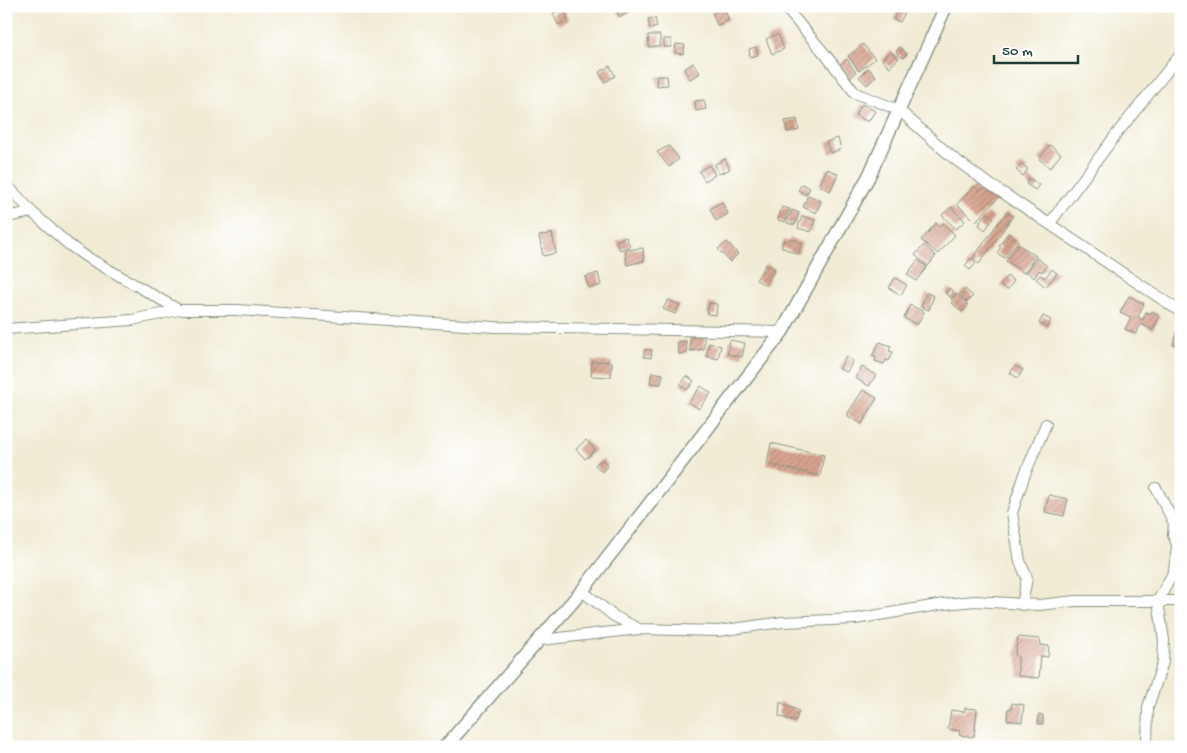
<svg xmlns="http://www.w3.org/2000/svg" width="1187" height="753" font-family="'Gochi Hand',sans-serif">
<defs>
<pattern id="building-hatch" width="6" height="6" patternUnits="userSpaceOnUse" patternTransform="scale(1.25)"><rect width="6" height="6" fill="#d9a490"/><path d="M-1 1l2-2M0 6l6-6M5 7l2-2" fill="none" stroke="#af8776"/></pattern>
</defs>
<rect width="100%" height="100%" fill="#fff"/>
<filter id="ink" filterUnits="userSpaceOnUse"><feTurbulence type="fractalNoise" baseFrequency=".02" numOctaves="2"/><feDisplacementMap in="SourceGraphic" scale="10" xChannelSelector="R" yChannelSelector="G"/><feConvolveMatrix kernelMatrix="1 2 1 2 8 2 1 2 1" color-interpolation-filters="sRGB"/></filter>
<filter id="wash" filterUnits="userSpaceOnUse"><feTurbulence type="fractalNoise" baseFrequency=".0096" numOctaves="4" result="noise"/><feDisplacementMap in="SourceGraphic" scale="20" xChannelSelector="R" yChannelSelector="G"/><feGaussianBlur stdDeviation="1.12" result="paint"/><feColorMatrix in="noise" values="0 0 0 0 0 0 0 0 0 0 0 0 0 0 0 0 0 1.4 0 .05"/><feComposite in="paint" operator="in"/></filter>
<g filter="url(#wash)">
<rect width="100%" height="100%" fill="#f1ebd4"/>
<g id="blocks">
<path fill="url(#building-hatch)" d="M614,6H627L630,12L620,17Z
M900,6L907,9L900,22L893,19Z
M724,8L729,20L717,25L712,13Z
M564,9L568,20L558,25L553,13Z
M655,18L657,27L650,29L648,19Z
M778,34L784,49L772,54L766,39Z
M648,35H660V46L649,47Z
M664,39H671V47H664Z
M676,44L685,45L683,54L675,53Z
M863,44L875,59L859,71L848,56Z
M756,47L758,55L750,57L749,49Z
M900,47L907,54L903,58L896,52Z
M890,51L899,58L890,67L882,60Z
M847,59L856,73L850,78L840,64Z
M693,63L700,73L690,79L684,69Z
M610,66L615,76L605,82L599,72Z
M868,68L876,76L867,85L859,77Z
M656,76H667L668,85L657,86Z
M704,100L706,109L696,111L695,101Z
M862,104L875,111L868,122L855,115Z
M797,119L799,130L787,132L785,121Z
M838,138L841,149L830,153L826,142Z
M1050,145L1061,154L1050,168L1039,159Z
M669,146L679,159L669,167L657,152Z
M725,159L730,169L719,174L715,164Z
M1021,164L1028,169L1023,176L1016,170Z
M709,165L715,175L705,181L699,171Z
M827,169L838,174L830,191L819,185Z
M1029,178L1039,185L1035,190L1026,184Z
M802,184L810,188L806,195L798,190Z
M974,186L980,191L986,186L999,197L975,222L957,204Z
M808,195L821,201L816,213L803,207Z
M722,202L728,214L716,221L710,209Z
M782,207L790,209L785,222L778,220Z
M951,207L965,221L956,229L942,215Z
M792,210L799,213L795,225L787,223Z
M1006,212L1013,216L979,264L973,258Z
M988,213L994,218L985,230L979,225L981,222L979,221Z
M802,216L815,220L811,232L798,228Z
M936,223L939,227L942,223L955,235L938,254L921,240Z
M552,233L556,253L543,256L539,236Z
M1008,233L1018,241L1005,258L997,253L1001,247L999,246Z
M626,237L630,246L620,250L616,241Z
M790,238L802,243L798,254L781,247L784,240L788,242Z
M727,242L738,254L730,262L718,249Z
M1018,244L1036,256L1024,273L1006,261Z
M924,245L936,256L928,266L915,255Z
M643,248L644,261L627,265L625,250Z
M971,258L976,263L970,270L965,266Z
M1037,258L1047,266L1042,272L1039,270L1034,278L1027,272Z
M918,260L927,267L916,281L907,274Z
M766,264L775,269L766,285L756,280Z
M1052,269L1057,273L1046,287L1036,279L1040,275L1045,278Z
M598,273L601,285L589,288L585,277Z
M1007,276L1014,281L1007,290L1000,285Z
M895,278L907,285L901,295L889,288Z
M949,288L954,292L950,297L945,293Z
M965,289L973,296L967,302L959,295Z
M926,293L934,296L929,310L921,307Z
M956,294L968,305L962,312L952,303L954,301L951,299Z
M1129,296L1144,304L1138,317L1143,320L1146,312L1151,314L1152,311L1160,316L1153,330L1141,324L1136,334L1125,329L1131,318L1120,313Z
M668,300L680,305L675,314L663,309Z
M709,303L717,304L716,315L707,314Z
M910,305L924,312L917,325L904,318Z
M1043,316L1051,320L1047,328L1039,323Z
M1179,323L1181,324V346L1173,344Z
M704,336V349L690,351V337Z
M730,340L745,343L742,357L727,354Z
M686,341L687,353L679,354L677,342Z
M880,342L891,346L889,351L893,352L889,361L886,360L884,364L875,361L876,357L872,356Z
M709,343L721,346L718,359L706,356Z
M644,350H652L651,358L644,357Z
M846,357L853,361L847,372L839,369Z
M592,361L612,362L611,377L591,376Z
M1015,366L1023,370L1018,378L1010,373Z
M862,367L876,375L869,386L855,378Z
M652,372L663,374L661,384L650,383Z
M687,376L694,381L687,390L680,385Z
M701,386L711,393L699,409L689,402Z
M863,390L877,398L862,424L848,416V413Z
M586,440L595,450L585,459L576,449Z
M771,443L824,455L820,476L767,464Z
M602,459L608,465L602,472L595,465Z
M1049,495L1068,499L1064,516L1045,512Z
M1018,637L1040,639L1041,645L1049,646L1048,657L1041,656L1039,678L1018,676V657L1015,655Z
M780,702L799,711L795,722L779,716Z
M1012,703L1024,705L1022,722L1007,720L1008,709H1011Z
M965,708L977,709L974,737L959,735L960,731L948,729L951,710L964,712Z
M1038,715H1043V724H1038Z"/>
</g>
</g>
<g filter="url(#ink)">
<use href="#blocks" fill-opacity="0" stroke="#889484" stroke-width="1"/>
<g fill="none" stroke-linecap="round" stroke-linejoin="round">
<defs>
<path id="minor" d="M784,6L825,54L855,93L899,110L952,157L982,179L1181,312
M6,184L32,212L68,244L85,256L179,310H237L495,327L782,332
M6,217L32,212
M1050,223L1118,132L1181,54
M6,329L132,320L179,310
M1156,488L1174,523L1173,535L1179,550
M582,591L614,616L637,628
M1022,605L1027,578L1020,561L1012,513L1025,474L1046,424
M541,640L639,629L718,631L783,622L855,619L944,604L975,601L1039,605L1076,601H1181
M1147,747L1148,707L1163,662L1164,640L1158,601L1174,571L1177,546"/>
<path id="tertiary" d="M445,747L582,591L782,332L869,176L946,6"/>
</defs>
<use href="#minor" stroke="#889484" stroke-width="12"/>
<use href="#tertiary" stroke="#889484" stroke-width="15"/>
<use href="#minor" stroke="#fff" stroke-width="10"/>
<use href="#tertiary" stroke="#fff" stroke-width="12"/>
</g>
</g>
<rect width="1187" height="753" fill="none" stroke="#fff" stroke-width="25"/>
<path d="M994 55v8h84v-8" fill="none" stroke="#1f3d34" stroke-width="2.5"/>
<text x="1002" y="55" font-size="15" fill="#1f3d34" stroke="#ffffff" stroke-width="4" paint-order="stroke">50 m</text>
</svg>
